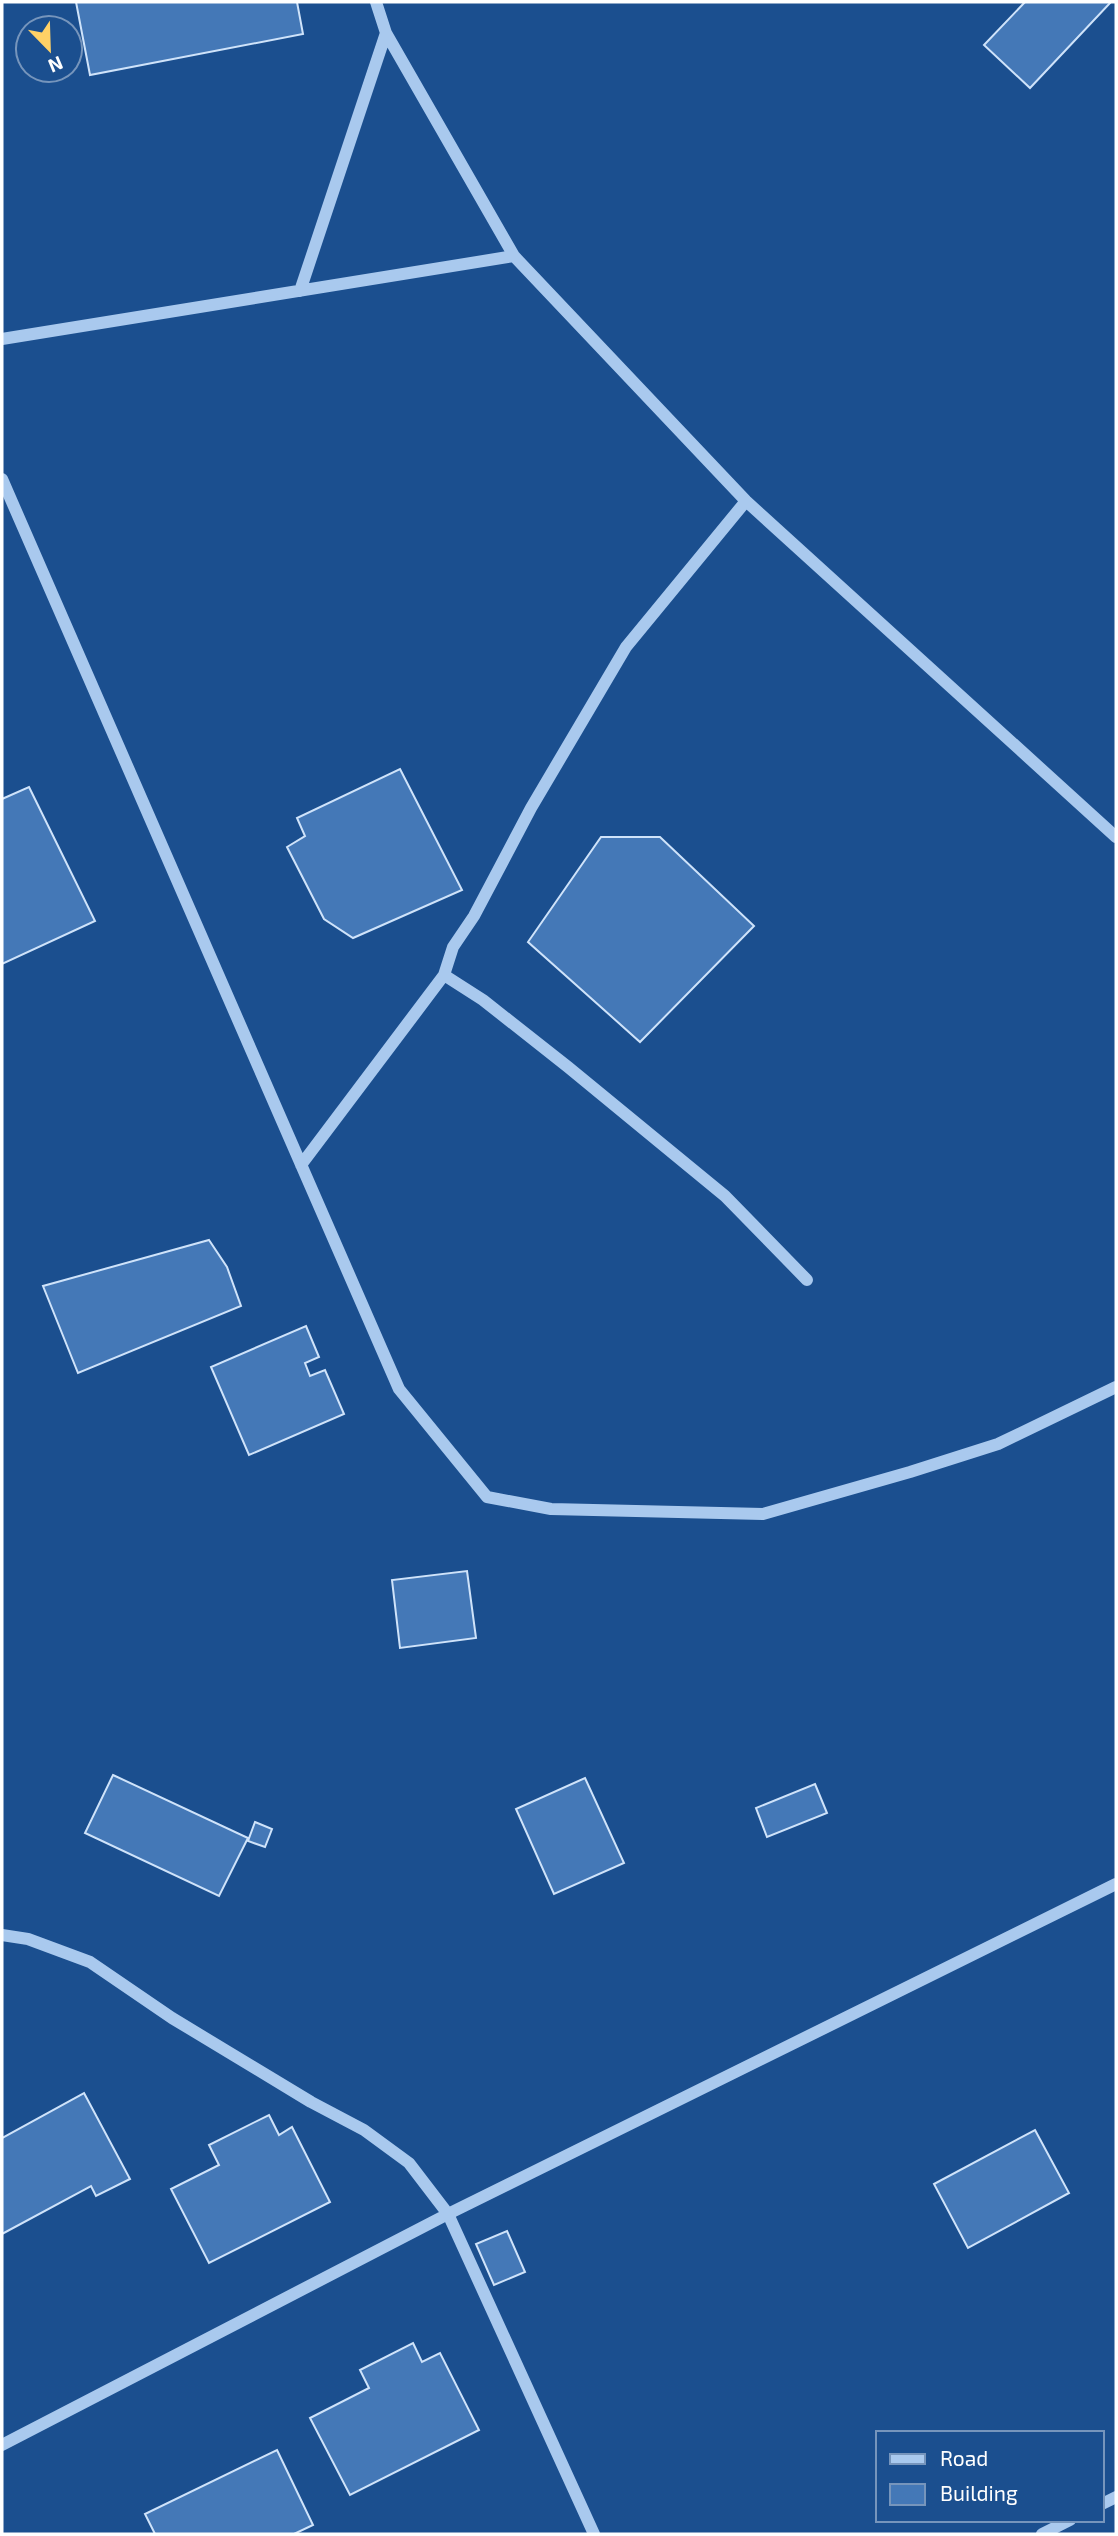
<svg xmlns="http://www.w3.org/2000/svg" width="1118" height="2536" font-family="'Exo 2',sans-serif">
<rect width="100%" height="100%" fill="#1b4f8f"/>
<path fill="#4478b7" stroke="#cfe3fa" stroke-width="2" d="M76,2H297L303,34L90,75Z
M1025,2H1111L1030,88L984,45Z
M400,769L462,890L353,938L324,919L287,847L305,836L297,818Z
M29,787L95,921L2,964V799Z
M601,837H660L754,926L640,1042L528,942Z
M209,1240L227,1267L241,1306L78,1373L43,1286Z
M306,1326L319,1357L305,1363L310,1376L325,1370L344,1414L249,1455L211,1367Z
M467,1571L476,1638L400,1648L392,1580Z
M113,1775L248,1838L219,1896L85,1833Z
M585,1778L624,1863L554,1894L516,1809Z
M815,1784L827,1813L767,1837L756,1808Z
M255,1822L272,1829L265,1847L248,1841Z
M84,2093L130,2179L96,2196L91,2186L2,2234V2138Z
M269,2115L279,2135L292,2127L330,2202L209,2263L171,2189L219,2165L209,2145Z
M1035,2130L1069,2193L968,2248L934,2184Z
M507,2231L525,2272L494,2285L476,2244Z
M413,2343L422,2362L440,2353L479,2430L350,2495L310,2418L369,2388L360,2370Z
M277,2450L313,2525L294,2534H155L145,2514Z"/>
<g fill="none" stroke-linecap="round" stroke-linejoin="round">
<path stroke="#a9c9ee" stroke-width="12" d="M376,2L386,33L514,256L746,501L1116,837
M300,291L386,33
M2,339L514,256
M2,479L399,1389L487,1497L551,1509L763,1514L910,1472L998,1444L1116,1387
M746,501L626,647L531,808L474,916L453,947L444,975L483,1000L568,1067L725,1196L807,1280
M301,1165L444,975
M2,1935L28,1939L90,1962L172,2018L311,2102L364,2130L409,2163L448,2214L594,2534
M2,2445L448,2214L1116,1884
M1102,2504L1116,2497
M1042,2534L1070,2520"/>
</g>
<rect width="1118" height="2536" fill="none" stroke="#ffffff" stroke-width="7"/>
<rect x="876" y="2431" width="228" height="91" fill="#1b4f8f" stroke="#7695bc" stroke-width="2"/>
<rect x="890" y="2454" width="35" height="10" fill="#a9c9ee" stroke="#7695bc" stroke-width="2"/>
<text x="940" y="2466" font-size="21" fill="#ffffff">Road</text>
<rect x="890" y="2484" width="35" height="21" fill="#4478b7" stroke="#7695bc" stroke-width="2"/>
<text x="940" y="2501" font-size="21" fill="#ffffff">Building</text>
<g transform="translate(49 49) rotate(157)"><circle r="33" fill="#1b4f8f" stroke="#7695bc" stroke-width="2"/>
<path d="M0-5L12 26L0 18L-12 26Z" fill="#ffd166"/>
<text y="-10" font-size="19" font-weight="bold" text-anchor="middle" fill="#ffffff">N</text>
</g>
</svg>
